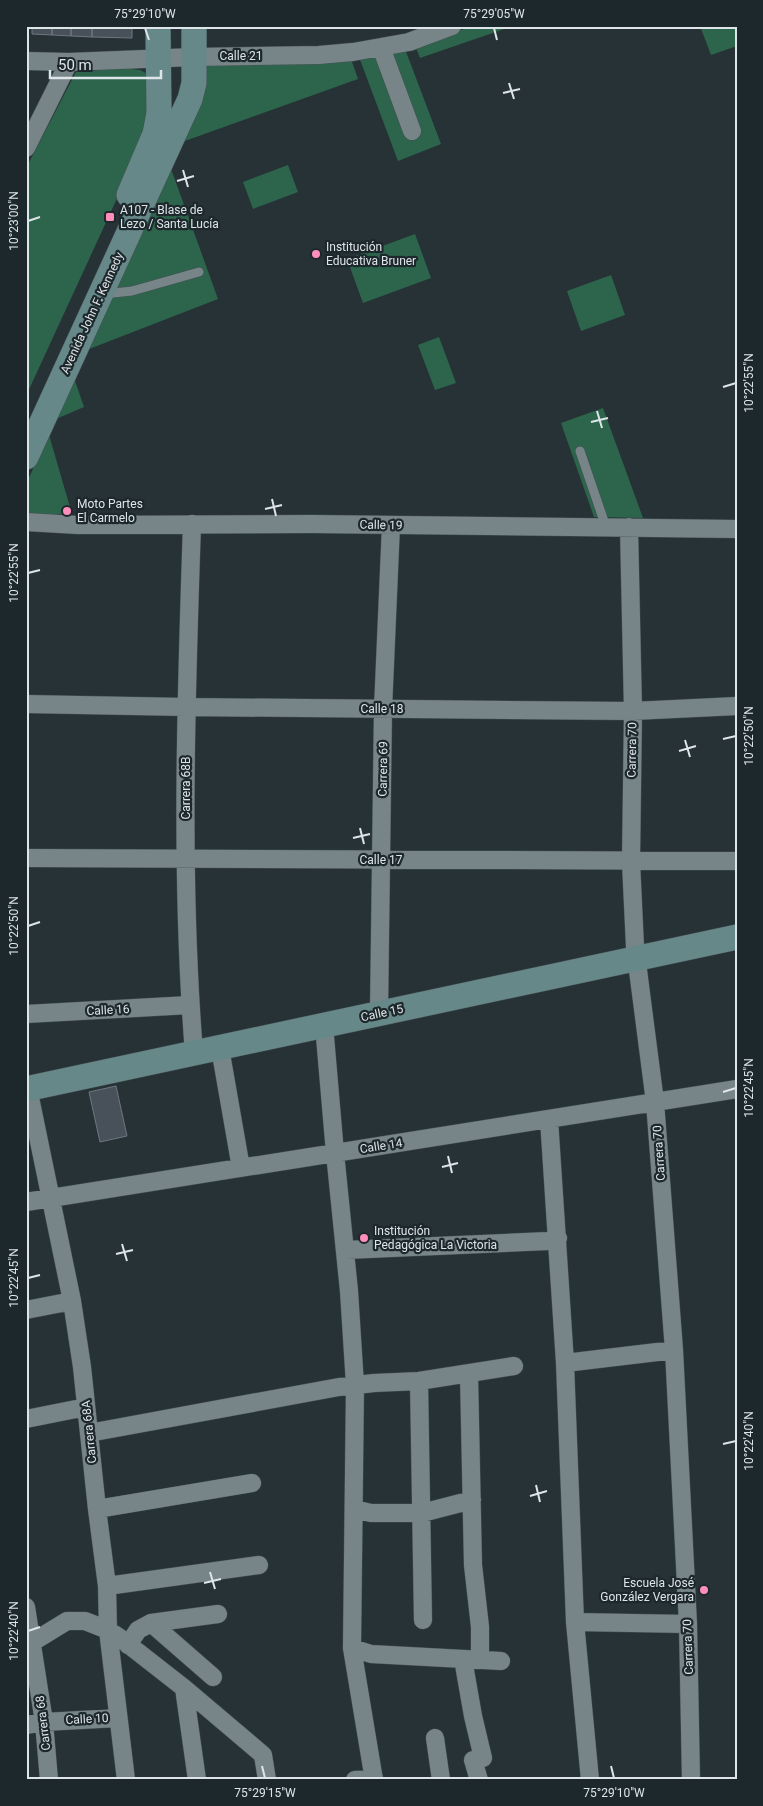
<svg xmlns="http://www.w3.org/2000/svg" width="763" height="1806" font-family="Roboto,sans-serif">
<rect width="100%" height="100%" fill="#263236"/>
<path fill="#2d654c" d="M473,26L510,27L420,58L415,45Z
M700,26H737V46L711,55Z
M405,49L441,144L398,161L359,57Z
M351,59L358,79L182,142L206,64H320Z
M123,68L140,70L146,73L151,103L143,142L26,396V168L76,72Z
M288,165L298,192L253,209L243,182Z
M170,166L218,299L84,351Z
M415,234L431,278L363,303L347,259Z
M611,275L625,315L581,331L567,291Z
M439,337L456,383L435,390L418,345Z
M73,375L84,407L56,419Z
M603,408L643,518L594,517L561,423Z
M49,435L72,514H26V484Z"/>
<path fill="#485159" stroke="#6e7780" d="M32,26H52V35L32,34Z
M52,26H71V36L52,35Z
M71,26H92V37L71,36Z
M92,26H132V38L92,37Z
M116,1086L127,1136L100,1142L89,1092Z"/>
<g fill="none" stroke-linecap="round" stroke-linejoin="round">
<defs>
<path id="lane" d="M104,294L132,291L199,272
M580,451L606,527"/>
<path id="street" d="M381,47L412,131
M26,61L69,62L194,57L319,55L353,52L409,42L452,26
M26,148L69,62
M26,522L78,525L312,524L737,529
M192,524C186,700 180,877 194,1053
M629,527L633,711L631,862L635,947L655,1102L674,1350L688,1624L691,1780
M26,704L186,707L633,711L737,706
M26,858L737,861
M379,1013L383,709L391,525
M26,1014L190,1005
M324,1025L335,1153L349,1291L355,1385L352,1648L374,1780
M220,1048L241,1168
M28,1088L72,1301L82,1367L97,1509L107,1586L108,1630L126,1780
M549,1119L565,1363L575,1622L590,1780
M26,1202L737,1089
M346,1250L548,1241L558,1238
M26,1310L72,1301
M565,1363L674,1350
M469,1374L473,1565L480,1627V1660
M419,1381L423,1620
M26,1419L86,1407
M89,1433L339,1387L374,1383L419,1381L514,1366
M97,1509L252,1483
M354,1509L371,1513H422L472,1500
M107,1586L259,1565
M26,1607L44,1722L49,1780
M575,1622L688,1624
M151,1623L213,1677
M31,1643L67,1621H85L108,1630L120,1638L184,1688L263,1755L267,1780
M128,1645L138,1630L151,1623L218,1614
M352,1648L371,1654L501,1661
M463,1659L473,1716L483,1758L473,1760L479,1780
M184,1688L197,1780
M26,1725L44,1722L118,1718
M435,1738L441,1780
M355,1780L374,1778"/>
<path id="secondary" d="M129,195L155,134L159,113L158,26
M26,457L190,99L194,83V26
M26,1089L737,937"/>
</defs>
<use href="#lane" stroke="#454f52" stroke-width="10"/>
<use href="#street" stroke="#454f52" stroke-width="19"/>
<use href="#secondary" stroke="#454f52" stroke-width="26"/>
<use href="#lane" stroke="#778488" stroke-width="9"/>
<use href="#street" stroke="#778488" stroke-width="18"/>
<use href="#secondary" stroke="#668889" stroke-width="25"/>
</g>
<path fill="none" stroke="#dee5e8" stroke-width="2" d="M145,28L149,40M494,28L497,40M509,83L514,99M503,93L520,89M183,170L188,187M177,181L194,176M28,221L40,217M723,387L736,383M597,411L602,428M591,422L608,418M272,499L276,516M265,509L282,505M28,573L40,570M723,739L736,736M685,740L690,757M679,751L696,746M360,828L364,844M353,838L370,834M28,926L40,922M723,1092L736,1088M448,1156L452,1173M442,1167L458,1163M122,1244L127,1261M116,1254L133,1250M28,1278L40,1275M723,1444L736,1441M536,1485L540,1502M530,1496L547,1491M210,1572L215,1589M204,1583L221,1579M28,1631L40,1627M262,1766L265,1778M611,1766L614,1778"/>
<g fill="#ff8ebb" stroke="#1d282c" stroke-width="2">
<rect x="105" y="212" width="10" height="10" rx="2.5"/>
<circle cx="316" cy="254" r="5"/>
<circle cx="67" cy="511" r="5"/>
<circle cx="364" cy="1238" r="5"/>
<circle cx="704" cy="1590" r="5"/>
</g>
<g text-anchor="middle" stroke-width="4.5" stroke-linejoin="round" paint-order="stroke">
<g font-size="12" fill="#dee5e8" stroke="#1d282c">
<text x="241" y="60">Calle 21</text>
<text transform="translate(92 313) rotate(-65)" y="4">Avenida John F. Kennedy</text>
<text transform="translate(381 525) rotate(1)" y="4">Calle 19</text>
<text x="382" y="713">Calle 18</text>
<text transform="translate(632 750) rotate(-89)" y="4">Carrera 70</text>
<text transform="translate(383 769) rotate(-89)" y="4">Carrera 69</text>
<text transform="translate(186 788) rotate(-90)" y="4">Carrera 68B</text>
<text x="381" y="864">Calle 17</text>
<text transform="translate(108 1010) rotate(-3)" y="4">Calle 16</text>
<text transform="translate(382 1013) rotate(-12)" y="4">Calle 15</text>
<text transform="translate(381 1146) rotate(-9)" y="4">Calle 14</text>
<text transform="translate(659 1153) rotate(-94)" y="4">Carrera 70</text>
<text transform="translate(89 1432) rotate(-96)" y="4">Carrera 68A</text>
<text transform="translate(688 1647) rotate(-92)" y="4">Carrera 70</text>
<text transform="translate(87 1719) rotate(-3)" y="4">Calle 10</text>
<text transform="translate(43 1723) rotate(-97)" y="4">Carrera 68</text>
</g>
<g font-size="12" fill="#dee5e8" stroke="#1d282c" text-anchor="start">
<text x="120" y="214">A107 - Blase de<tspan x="120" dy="14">Lezo / Santa Lucía</tspan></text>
<text x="326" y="251">Institución<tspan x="326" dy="14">Educativa Bruner</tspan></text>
<text x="77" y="508">Moto Partes<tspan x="77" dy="14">El Carmelo</tspan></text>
<text x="374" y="1235">Institución<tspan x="374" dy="14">Pedagógica La Victoria</tspan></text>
<text x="694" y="1587" text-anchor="end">Escuela José<tspan x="694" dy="14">González Vergara</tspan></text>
</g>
</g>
<rect width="763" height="1806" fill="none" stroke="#1d282c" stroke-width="55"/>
<path d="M50 70v8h111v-8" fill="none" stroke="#dee5e8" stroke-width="2.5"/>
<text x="58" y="70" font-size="15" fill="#dee5e8" stroke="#1d282c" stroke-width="4" paint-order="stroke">50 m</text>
<rect x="28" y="28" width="708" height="1750" fill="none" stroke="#dee5e8" stroke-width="2"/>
<g font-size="12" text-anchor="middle" fill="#dee5e8">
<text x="145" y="18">75°29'10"W</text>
<text x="494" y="18">75°29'05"W</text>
<text transform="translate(14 221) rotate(-90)" y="4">10°23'00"N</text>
<text transform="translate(749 383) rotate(-90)" y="4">10°22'55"N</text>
<text transform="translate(14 573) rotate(-90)" y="4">10°22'55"N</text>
<text transform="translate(749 736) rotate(-90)" y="4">10°22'50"N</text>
<text transform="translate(14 926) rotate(-90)" y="4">10°22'50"N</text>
<text transform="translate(749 1088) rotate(-90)" y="4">10°22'45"N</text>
<text transform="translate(14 1278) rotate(-90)" y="4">10°22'45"N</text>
<text transform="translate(749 1441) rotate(-90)" y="4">10°22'40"N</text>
<text transform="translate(14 1631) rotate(-90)" y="4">10°22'40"N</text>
<text x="265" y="1797">75°29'15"W</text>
<text x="614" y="1797">75°29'10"W</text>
</g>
</svg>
